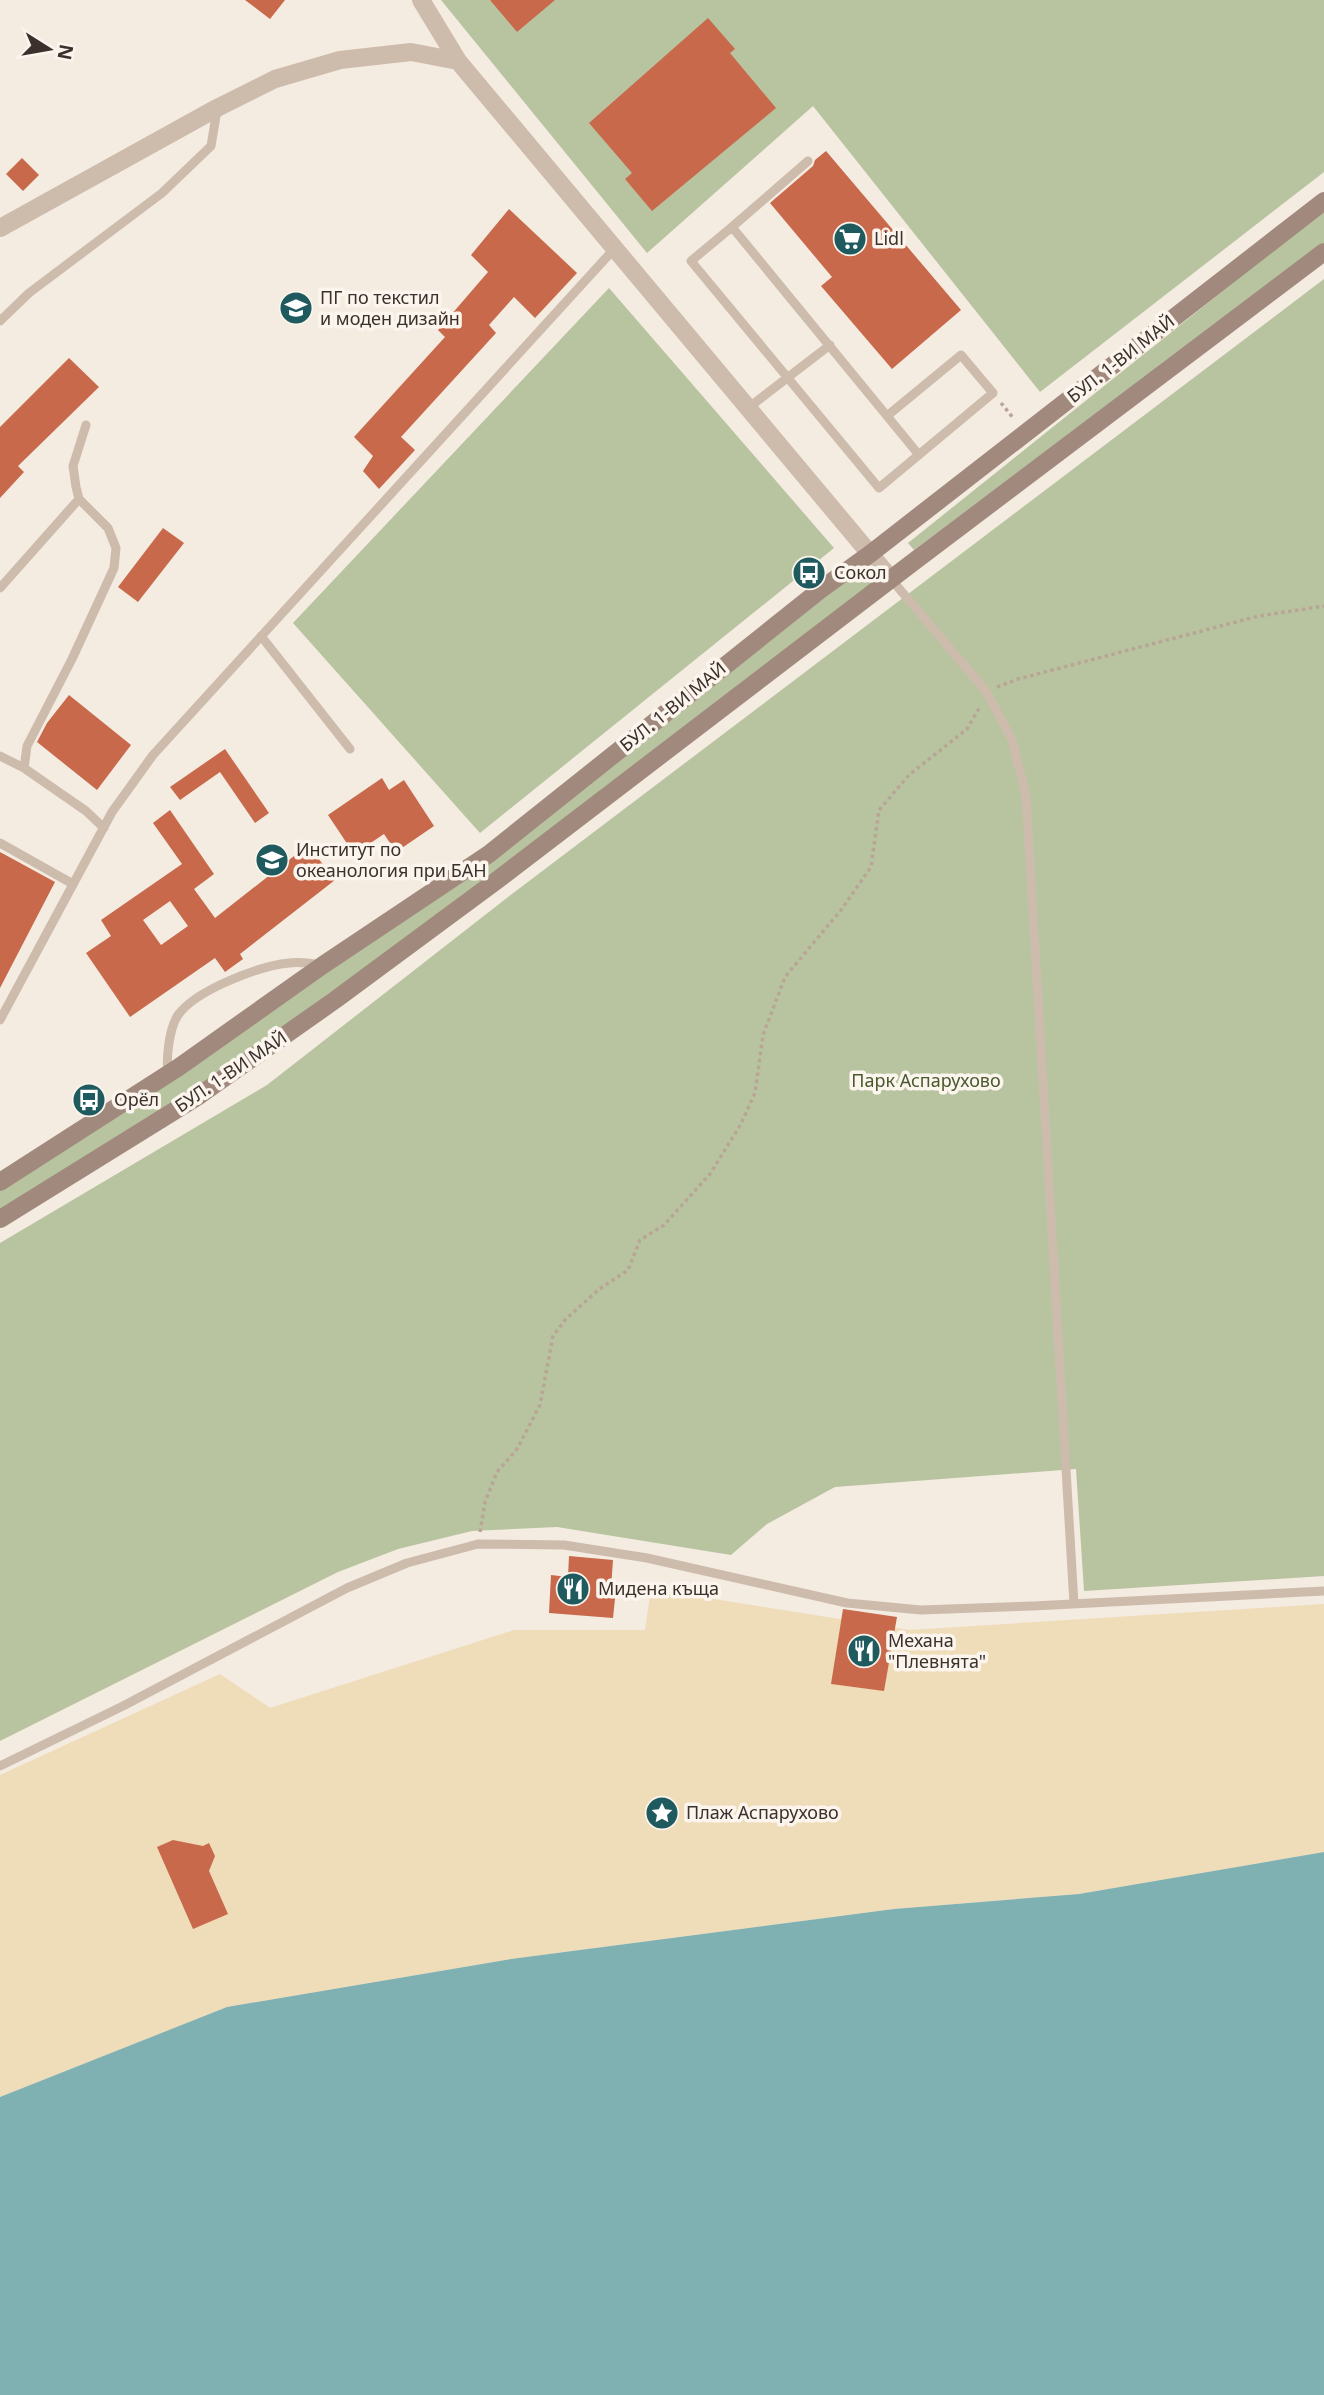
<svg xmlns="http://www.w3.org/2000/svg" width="1324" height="2395" font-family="'Noto Sans',sans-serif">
<rect width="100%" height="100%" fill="#f4ebe1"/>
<path fill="#b8c4a0" d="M441,0H1324V172L1040,392L813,106L647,253Z
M1324,210V245L914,550L908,543Z
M1324,279V1576L1084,1591L1076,1469L835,1487L767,1524L731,1555L557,1527L472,1531L398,1549L338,1572L0,1741V1243L267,1085L512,894Z
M609,288L834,548L480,833L293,623Z
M856,564L877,589L335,1000L0,1219V1181L489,854Z"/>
<path fill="#efdcb8" d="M651,1589L909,1630L1324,1604V1852L1079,1894L894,1909L511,1959L227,2007L0,2097V1775L220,1674L270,1708L514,1630H645Z"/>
<path fill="#7fb0b2" d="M1324,1852V2395H0V2097L227,2007L511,1959L894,1909L1079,1894Z"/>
<path fill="#c8694b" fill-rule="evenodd" d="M245,0H285L270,19Z
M490,0H555L517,32Z
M708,18L735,49L730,53L776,108L652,211L625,179L632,173L589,123Z
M826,151L961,310L892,369L821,286L832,277L770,203L813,166L815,160Z
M22,158L39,175L23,191L6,174Z
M509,209L577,273L535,318L514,297L489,325L496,333L401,437L415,450L379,489L363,471L373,456L354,437L445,337L438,330L488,272L471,255Z
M69,358L99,387L18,466L24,472L0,498V427Z
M163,528L184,543L138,602L118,587Z
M69,695L131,745L97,790L37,742L47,723Z
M225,749L269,813L255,823L220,772L180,800L170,787Z
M382,778L389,790L404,780L434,826L396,852L384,834L354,854L328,815Z
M170,810L214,874L194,889L215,918L308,845L335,880L240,954L243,959L225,972L215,958L130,1017L86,953L111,936L101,920L182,864L153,823ZM170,901L188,926L161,945L143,920Z
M0,852L55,882L0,988Z
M569,1556L613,1560L611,1588L616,1589L613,1618L549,1613L551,1575L568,1577Z
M843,1609L897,1617L884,1691L831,1684Z
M173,1840L203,1846L209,1843L215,1856L209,1871L228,1914L193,1929L157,1847Z"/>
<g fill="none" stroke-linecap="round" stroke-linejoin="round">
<path stroke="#b9a596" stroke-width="3.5" stroke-dasharray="3.5 3.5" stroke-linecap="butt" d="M1001,403L1014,419
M997,687L1018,679L1259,616L1324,606
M480,1532L485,1502L497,1472L517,1449L540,1405L553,1336L565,1320L598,1290L628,1270L640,1240L664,1225L710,1174L741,1124L755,1093L763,1035L785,977L841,910L871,867L879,810L909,775L967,729L980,707"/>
<path stroke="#cdbbac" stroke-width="9" d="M732,227L887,416L961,355L993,393L879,488L691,261Z
M732,227L808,161
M0,321L29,293L162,193L211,146L217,110
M748,408L830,345
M887,416L919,455
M891,579L986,691L1012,740L1026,796L1074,1604
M0,588L79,499
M261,636L350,749
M0,756L24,768L86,811L104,828
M24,768L27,746L72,659L114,568L116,548L108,528L79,499L76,487L73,466L86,425
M0,843L73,884
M0,1020L112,812L153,755L615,248
M168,1073C166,1058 169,1029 178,1015C196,990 259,966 289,963C300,961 311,964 322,965
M0,1766L123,1706L347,1588L407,1563L478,1544L564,1545L647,1558L847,1603L921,1610L1033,1606L1324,1591"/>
<path stroke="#cdbbac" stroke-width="18" d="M421,0L458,61
M0,228L217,108L275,79L340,60L411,52L458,61L891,579"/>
<path stroke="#a18a7d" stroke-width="18" d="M0,1182L179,1067L323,965L489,854L820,590L870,554L1324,201
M0,1219L200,1095L335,1000L496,881L912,563L1324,252"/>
</g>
<defs>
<symbol id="supermarket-disc" viewBox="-11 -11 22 22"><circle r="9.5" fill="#1f5a5e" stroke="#fbf5ee"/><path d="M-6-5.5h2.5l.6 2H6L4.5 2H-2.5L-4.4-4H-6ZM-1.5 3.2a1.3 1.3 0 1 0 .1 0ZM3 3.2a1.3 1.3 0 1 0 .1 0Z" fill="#fff"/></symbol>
<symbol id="school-disc" viewBox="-11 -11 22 22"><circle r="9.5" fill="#1f5a5e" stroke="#fbf5ee"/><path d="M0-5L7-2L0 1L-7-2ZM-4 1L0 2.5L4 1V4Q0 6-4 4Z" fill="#fff"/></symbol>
<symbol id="bus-disc" viewBox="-11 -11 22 22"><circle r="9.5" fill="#1f5a5e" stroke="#fbf5ee"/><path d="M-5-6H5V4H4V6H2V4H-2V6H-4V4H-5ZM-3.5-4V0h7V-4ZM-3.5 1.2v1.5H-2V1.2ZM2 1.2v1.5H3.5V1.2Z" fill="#fff"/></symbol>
<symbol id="university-disc" viewBox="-11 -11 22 22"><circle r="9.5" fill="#1f5a5e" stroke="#fbf5ee"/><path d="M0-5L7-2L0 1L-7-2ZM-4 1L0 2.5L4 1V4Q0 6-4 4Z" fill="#fff"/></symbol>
<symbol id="restaurant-disc" viewBox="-11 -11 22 22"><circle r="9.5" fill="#1f5a5e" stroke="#fbf5ee"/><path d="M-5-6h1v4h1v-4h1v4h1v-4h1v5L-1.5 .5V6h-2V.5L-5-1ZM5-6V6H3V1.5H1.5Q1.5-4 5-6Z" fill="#fff"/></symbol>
<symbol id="sight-disc" viewBox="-11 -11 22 22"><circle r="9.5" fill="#1f5a5e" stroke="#fbf5ee"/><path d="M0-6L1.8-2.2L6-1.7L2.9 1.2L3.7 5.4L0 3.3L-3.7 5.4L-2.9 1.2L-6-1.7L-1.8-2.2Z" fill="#fff"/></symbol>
</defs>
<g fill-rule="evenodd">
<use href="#supermarket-disc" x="831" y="220" width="38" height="38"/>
<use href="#school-disc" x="277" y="289" width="38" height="38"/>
<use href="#bus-disc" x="790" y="554" width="38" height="38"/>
<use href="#university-disc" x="253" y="841" width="38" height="38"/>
<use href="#bus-disc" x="70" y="1081" width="38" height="38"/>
<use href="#restaurant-disc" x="554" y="1570" width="38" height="38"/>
<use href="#restaurant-disc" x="845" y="1632" width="38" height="38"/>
<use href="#sight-disc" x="643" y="1794" width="38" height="38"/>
</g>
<g text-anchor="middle" stroke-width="7" stroke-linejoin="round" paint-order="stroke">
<g font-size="18" fill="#3b302b" stroke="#fbf5ee" text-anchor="start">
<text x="874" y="245">Lidl</text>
<text x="320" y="304">ПГ по текстил<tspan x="320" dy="21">и моден дизайн</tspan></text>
<text x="834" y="579">Сокол</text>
<text x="296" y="856">Институт по<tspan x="296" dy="21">океанология при БАН</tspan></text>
<text x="114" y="1106">Орёл</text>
<text x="598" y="1595">Мидена къща</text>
<text x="888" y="1647">Механа<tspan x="888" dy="21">"Плевнята"</tspan></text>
<text x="686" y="1819">Плаж Аспарухово</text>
</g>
<g font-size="18" fill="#3b302b" stroke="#fbf5ee">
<text transform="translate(1121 359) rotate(-38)" y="6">БУЛ. 1-ВИ МАЙ</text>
<text transform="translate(673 707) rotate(-39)" y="6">БУЛ. 1-ВИ МАЙ</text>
<text transform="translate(231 1072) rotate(-34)" y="6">БУЛ. 1-ВИ МАЙ</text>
</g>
<g font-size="18" fill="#4a5a2e" stroke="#fbf5ee">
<text x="926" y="1087">Парк Аспарухово</text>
</g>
</g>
<g transform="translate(49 49) rotate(101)" stroke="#fbf5ee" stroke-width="5" paint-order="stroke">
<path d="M0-5L12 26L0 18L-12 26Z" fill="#3b302b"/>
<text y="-10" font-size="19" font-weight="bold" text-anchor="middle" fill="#3b302b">N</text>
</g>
</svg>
